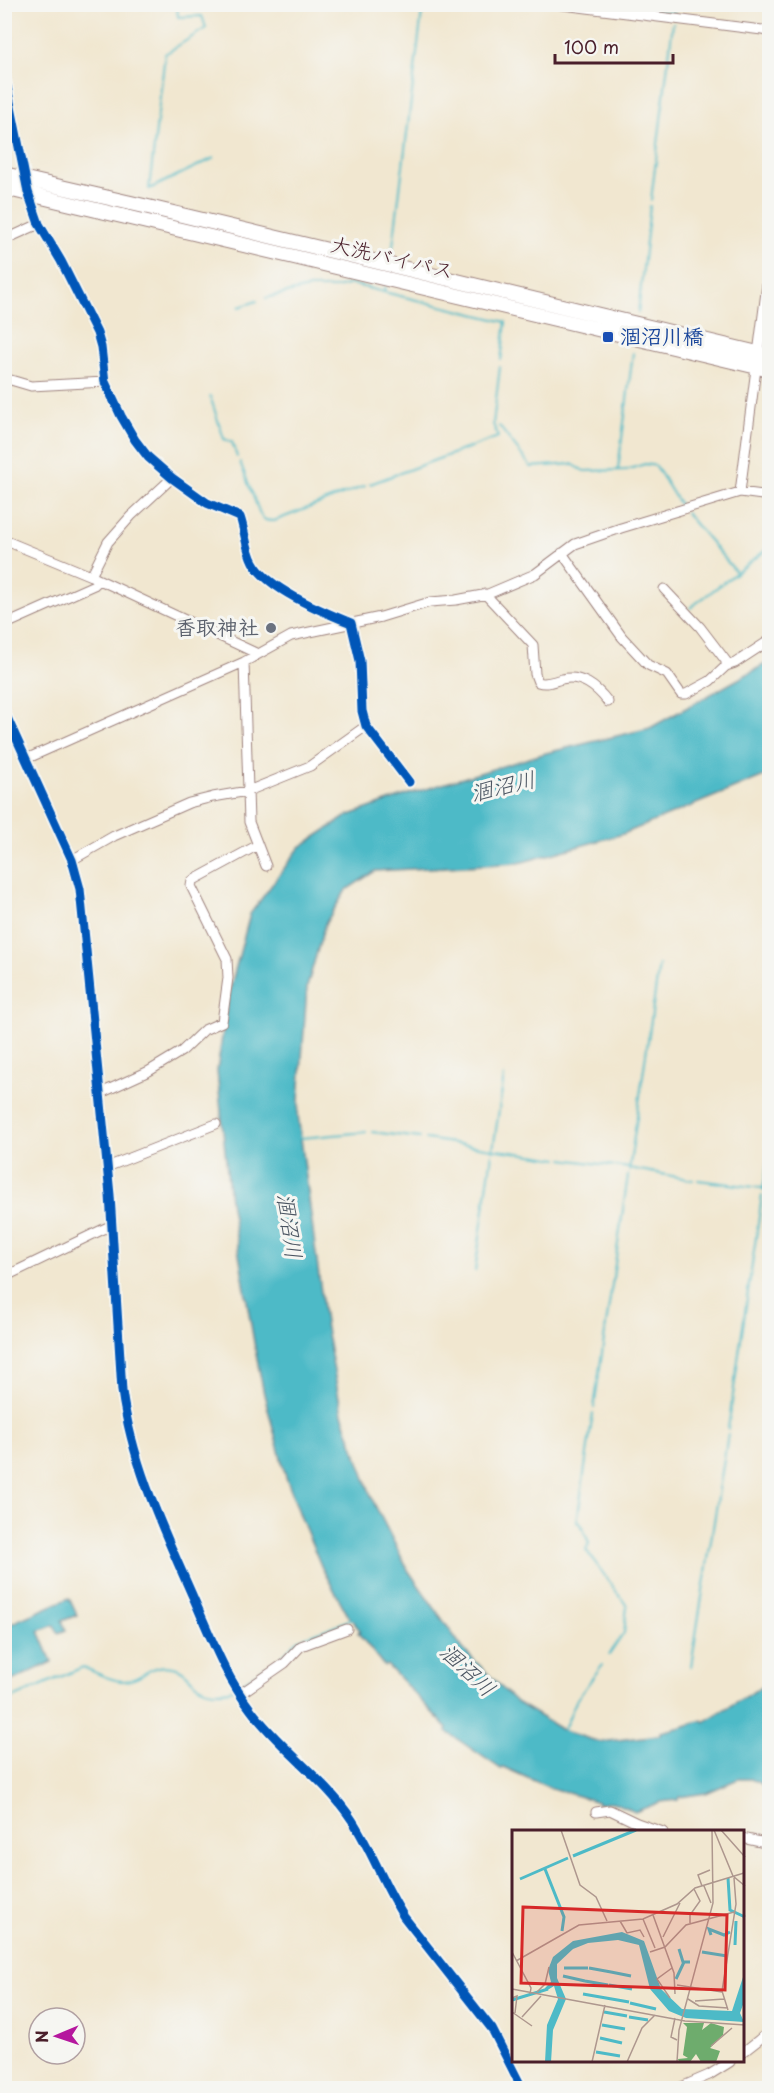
<svg xmlns="http://www.w3.org/2000/svg" width="774" height="2093" font-family="'Playpen Sans','Klee One',sans-serif">
<rect width="100%" height="100%" fill="#f6f6f2"/>
<filter id="ink" filterUnits="userSpaceOnUse"><feTurbulence type="fractalNoise" baseFrequency=".0167" numOctaves="2"/><feDisplacementMap in="SourceGraphic" scale="12" xChannelSelector="R" yChannelSelector="G"/><feConvolveMatrix kernelMatrix="1 2 1 2 8 2 1 2 1" color-interpolation-filters="sRGB"/></filter>
<filter id="wash" filterUnits="userSpaceOnUse"><feTurbulence type="fractalNoise" baseFrequency=".008" numOctaves="4" result="noise"/><feDisplacementMap in="SourceGraphic" scale="24" xChannelSelector="R" yChannelSelector="G"/><feGaussianBlur stdDeviation="1.35" result="paint"/><feColorMatrix in="noise" values="0 0 0 0 0 0 0 0 0 0 0 0 0 0 0 0 0 1.4 0 .05"/><feComposite in="paint" operator="in"/></filter>
<g filter="url(#wash)">
<rect width="100%" height="100%" fill="#f1e7d0"/>
<path fill="#4dbac7" stroke="#4c6c79" stroke-width="1.5" d="M769,662V774L623,834L519,863L375,871L346,890L325,924L307,987L298,1115L325,1323L342,1414L373,1501L408,1570L463,1649L516,1702L564,1731L600,1742L660,1735V1732L682,1727L702,1720L704,1722L769,1682V1793L760,1783L751,1779H738L706,1793L679,1797L678,1800L660,1802L635,1812L613,1802L598,1804V1802L548,1787L503,1767L501,1769L447,1732L448,1729L387,1665L384,1666L358,1633L360,1630L349,1617L322,1568L301,1518L286,1477L264,1394L256,1354L230,1201L217,1071L228,997L250,914L300,847L347,816L406,795L546,753L650,728Z
M69,1598L77,1615L62,1621L66,1630L58,1633L54,1625L39,1631L52,1662L5,1684V1626Z"/>
<g fill="none" stroke-linecap="round" stroke-linejoin="round">
<path stroke="#4dbac7" stroke-width="2" d="M169,4V6L177,7L178,17L202,16L206,28L165,54L149,189L214,158
M603,4L674,13L675,4
M651,200L673,23
M392,254L423,4
M384,292L506,322L501,360
M266,298L308,288H336L351,284L384,292L385,287
M239,307L257,301
M638,313L650,206
M210,396L224,439L232,442L237,457
M499,426L531,467L572,464L584,471L626,470L645,464L656,466L680,505
M240,462L260,514C263,520 266,521 274,521L365,486
M618,469L633,353
M370,484L498,437L493,424L500,367
M686,513L736,572
M690,608L770,547
M372,1132L420,1138
M301,1138L366,1132
M426,1139L558,1159
M493,1150L504,1076
M563,1159L629,1168L693,1180
M629,1171L659,965
M698,1180L770,1189
M763,1190L770,1149
M475,1271L492,1154
M594,1408L628,1175
M593,1413L577,1522L581,1524L589,1543L586,1550L627,1606L624,1633L609,1655
M728,1429L762,1196
M691,1666L728,1434
M239,1685L280,1658L298,1640L352,1619
M4,1702L83,1667C95,1672 110,1681 123,1681C144,1681 150,1660 177,1668C193,1674 192,1690 216,1691C223,1691 229,1691 235,1688
M563,1731L577,1699L602,1665"/>
</g>
</g>
<g filter="url(#ink)">
<g fill="none" stroke-linecap="round" stroke-linejoin="round">
<defs>
<path id="minor" d="M555,4L770,31
M4,72L28,192L39,224L61,261L97,333L101,347L105,382L121,416L135,440L148,457L172,478L207,503L240,517C245,531 246,549 253,562C267,589 324,612 351,623L360,661L362,711L366,726L409,782
M4,240L39,224
M4,378L31,386L105,382
M740,492L770,261
M4,540L91,576L258,654
M562,553L622,637L648,665L667,674L681,694H686L710,681L726,666L735,663L770,640
M91,576L108,542L131,516L172,478
M664,589L700,627L726,661V666
M485,594L533,645L535,674L538,682C547,685 553,681 562,679C580,674 597,687 608,702
M4,625L94,585L99,580
M244,662L249,822L266,866
M4,711L72,860L80,889L110,1195L122,1391C132,1464 163,1529 193,1597C210,1635 225,1676 251,1710C281,1750 324,1778 352,1820C372,1851 384,1886 404,1917L492,2029L522,2088
M26,759L244,662L291,636L381,617L430,602L456,600L488,594L535,574L575,544L621,528L740,492L770,496
M72,860L114,836L189,803L213,797L248,791L310,766L366,726
M101,1093L149,1071L182,1051L204,1030L222,1022L228,978L227,959L191,886L192,881L258,845
M107,1167L216,1124
M4,1277L112,1225
M240,1694L285,1663L301,1646L347,1629
M596,1812L610,1810L637,1823L663,1832
M742,1838L770,1844
M742,2053L770,2031
M679,2088L709,2075L730,2062"/>
<path id="highway" d="M4,174L144,206L770,356
M4,188L770,370"/>
</defs>
<use href="#minor" stroke="#9e837e" stroke-width="11"/>
<use href="#highway" stroke="#9e837e" stroke-width="16"/>
<use href="#minor" stroke="#fff" stroke-width="9"/>
<use href="#highway" stroke="#fff" stroke-width="14"/>
<defs>
<path id="cycleway" d="M4,72L28,192L39,224L61,261L97,333L101,347L105,382L121,416L135,440L148,457L172,478L207,503L240,517C245,531 246,549 253,562C267,589 324,612 351,623L360,661L362,711L366,726L409,782
M4,711L72,860L80,889L110,1195L122,1391C132,1464 163,1529 193,1597C210,1635 225,1676 251,1710C281,1750 324,1778 352,1820C372,1851 384,1886 404,1917L492,2029L522,2088"/>
</defs>
<use href="#cycleway" stroke="#f6f6f2" stroke-width="13"/>
<use href="#cycleway" stroke="#0057b8" stroke-width="9"/>
</g>
</g>
<rect fill="#1a4fb4" stroke="#f6f6f2" stroke-width="2" x="602" y="331" width="12" height="12" rx="3"/>
<circle fill="#6b7280" stroke="#f6f6f2" stroke-width="2" cx="271" cy="628" r="6"/>
<g text-anchor="middle" stroke-width="6" stroke-linejoin="round" paint-order="stroke">
<g font-size="21" fill="#4a1f2b" stroke="#f6f6f2">
<text transform="translate(392 258) rotate(13)" y="7">大洗バイパス</text>
</g>
<g font-size="21" font-weight="bold" fill="#164399" stroke="#f6f6f2" text-anchor="start">
<text x="620" y="344">涸沼川橋</text>
</g>
<g font-size="21" font-weight="bold" fill="#5b616d" stroke="#f6f6f2" text-anchor="end">
<text x="259" y="635">香取神社</text>
</g>
<g font-size="22" font-style="italic" fill="#4b5562" stroke="#f6f6f2">
<text transform="translate(503 786) rotate(-13)" y="8">涸沼川</text>
<text transform="translate(290 1226) rotate(82)" y="8">涸沼川</text>
<text transform="translate(468 1670) rotate(43)" y="8">涸沼川</text>
</g>
</g>
<g transform="translate(512 1830)">
<rect width="232" height="232" fill="#f1e7d0"/>
<path d="M171,193H192L190,200L199,193L212,197L211,205L198,218L208,221L204,232H189L184,224L178,232H167L166,229L176,228L171,225L175,197Z" fill="#6eac6d"/>
<path d="M110,102L132,111L149,159L170,179L220,181L232,144V172L228,183L232,192L174,188L157,181L138,159L127,115L106,110L76,113L61,119L45,134V148L54,169L41,200L39,232H33L35,195L46,169L42,156L34,161L33,158L39,152L36,140L41,127L61,111Z" fill="#4dbac7"/>
<path fill="none" stroke="#4dbac7" stroke-width="3" d="M61,26L124,0M33,39L52,87L50,101M216,48L218,80L233,87M8,49L56,28M199,105L197,99L212,105L218,102M223,115L224,91M167,119L171,132H178M190,122L215,126M52,138H76M77,138L99,142M99,142L119,146M51,146L73,151M164,149L172,132M73,151L96,155M97,155L120,159M71,164L94,168M94,168L117,172M0,170L36,159M118,173L144,179M92,182L115,186M117,187L136,190M90,195L113,199M88,208L110,213M84,222L108,226"/>
<path fill="none" stroke="#ae978e" stroke-width="1.5" d="M49,0L68,55L84,67L95,91M202,0L221,46L233,56M209,0L233,27M190,56L186,45L198,40M192,56L199,73M141,85L162,143L163,164M131,89L143,118M108,91L115,103L128,100L132,107M178,93V85L188,71L182,59M151,107L168,73M0,122L19,158L18,164M138,122L153,117L174,95L222,82M4,131L67,95L131,89L165,74L183,58L232,43M165,155L210,162M0,159L173,191L233,195M25,162L33,154L37,137M0,168L5,166L3,183M158,168L145,149L160,138M176,169L187,176L216,178M183,171L212,169M216,180L210,161L224,74L222,48M0,182L20,196M10,187L29,166M163,188L159,207L165,210M199,216L220,198M80,232L93,175M115,232L130,198L143,185M165,232L167,200L201,73L200,0"/>
<path fill="#d62828" fill-opacity="0.15" stroke="#d62828" stroke-width="3" d="M11,77L215,85L213,160L9,153Z"/>
<rect width="232" height="232" fill="none" stroke="#4a1f2b" stroke-width="3"/>
</g>
<rect width="774" height="2093" fill="none" stroke="#f6f6f2" stroke-width="24"/>
<g transform="translate(57 2036) rotate(268)"><circle r="28" fill="#f6f6f2" stroke="#b1a0a2" stroke-width="1.5"/>
<path d="M0-4.5L10 22L0 15L-10 22Z" fill="#b5179e"/>
<text y="-9" font-size="16" font-weight="bold" text-anchor="middle" fill="#4a1f2b">N</text>
</g>
<path d="M555 54v9h118v-9" fill="none" stroke="#4a1f2b" stroke-width="3"/>
<text x="564" y="54" font-size="18" fill="#4a1f2b" stroke="#f6f6f2" stroke-width="4.5" paint-order="stroke">100 m</text>
</svg>
